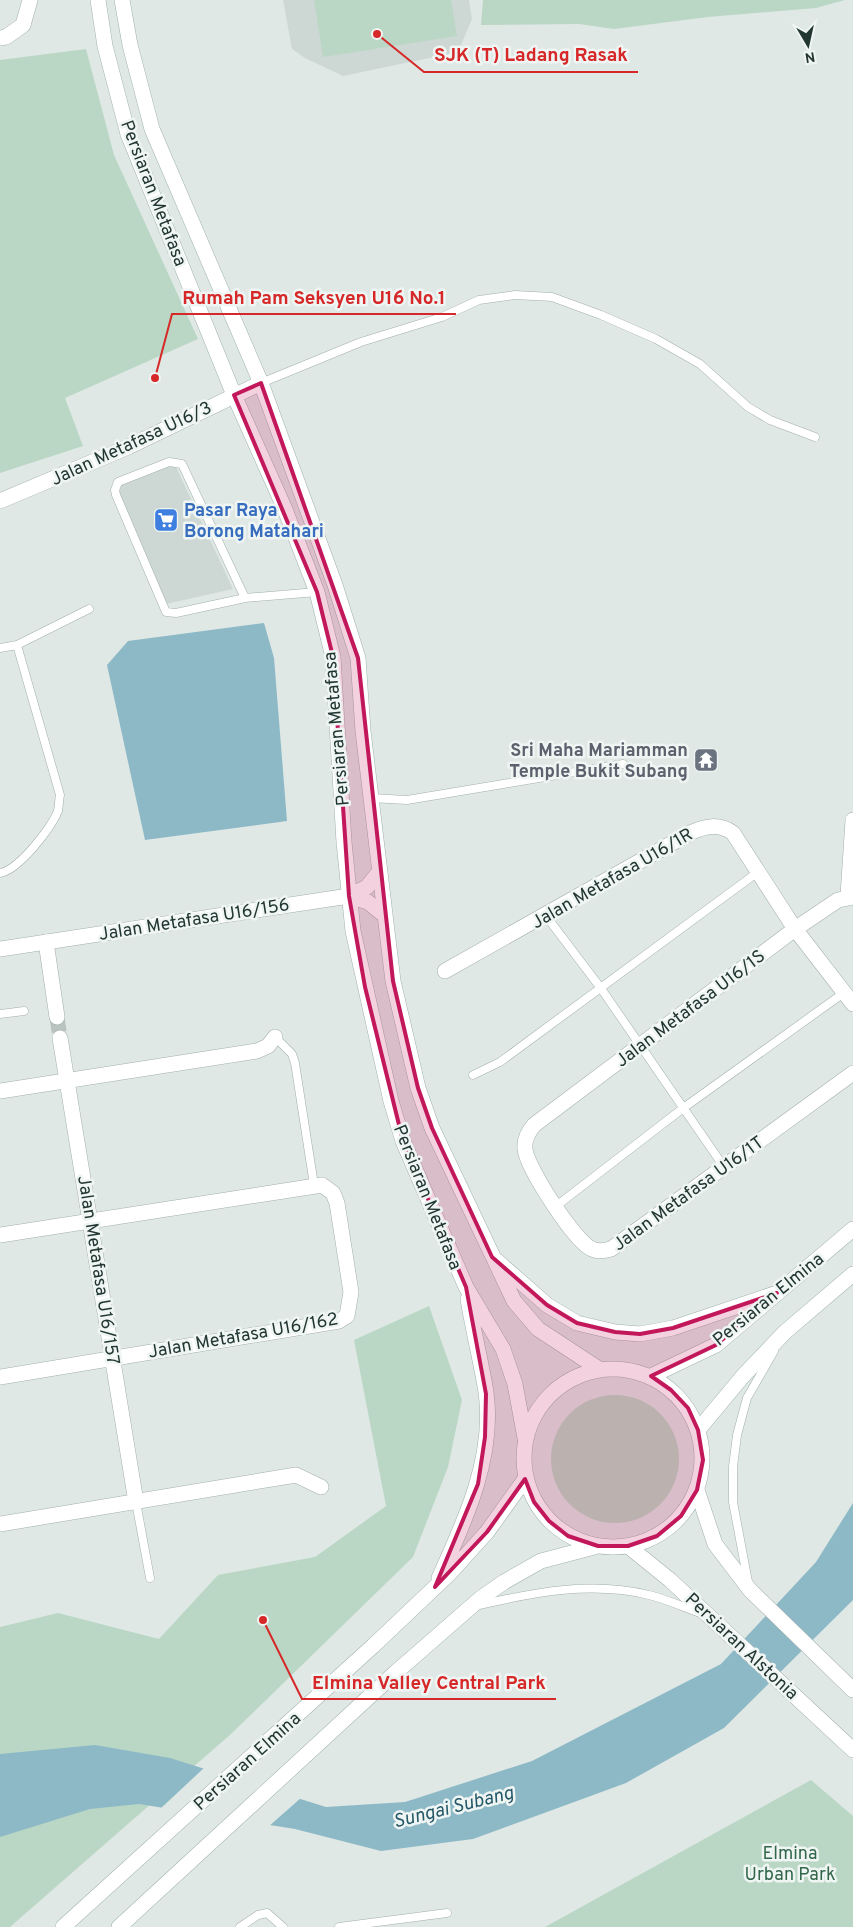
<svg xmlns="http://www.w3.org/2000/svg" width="853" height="1927" font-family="Overpass,sans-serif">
<rect width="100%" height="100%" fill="#dfe8e5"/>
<path fill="#cdd8d4" d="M283,0H469L472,19L458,52L343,76L305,58L292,49Z
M170,466L176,467L233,589L166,604L119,492L122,483Z"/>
<path fill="#bad7c5" d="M314,0H451L457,36L323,57Z
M483,0H845L816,8L708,17L614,29L579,24L481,25Z
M86,49L114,155L198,339L65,398L83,446L0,473V60Z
M429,1306L462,1400L448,1467L413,1557L231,1734L10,1927H0V1627L58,1613L159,1639L218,1575L315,1557L386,1506L354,1340Z
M551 1459a64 64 0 1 1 128 0a64 64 0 1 1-128 0Z
M811,1780L853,1816V1927H545Z"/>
<path fill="#8db9c7" d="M264,623L274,658L287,821L145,840L107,665L128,641Z
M853,1503V1600L724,1728L626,1783L473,1839L381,1851L295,1829L139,1804L90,1809L0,1837V1754L95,1745L170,1758L326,1807L405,1802L532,1761L721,1664L816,1562Z"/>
<path fill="#dfe8e5" d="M205,1767L302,1797L268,1827L159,1810Z"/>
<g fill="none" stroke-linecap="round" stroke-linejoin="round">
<path stroke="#b9c4c1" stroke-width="15" stroke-dasharray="15 8" stroke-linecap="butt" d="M57,1017L60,1038"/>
<defs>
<path id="service" d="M261,383L361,342L442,317L479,300L515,295L552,297L601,315L656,339L700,364L748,407L770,420L815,437
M245,598L182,464L169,462L118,482L115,490L116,495L166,612L176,613L245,598L317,592
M0,648L17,645L89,609
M371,798L407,800L623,764
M0,873C19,870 51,828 58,811C59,806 59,800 60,795L17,645
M546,916L600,987L724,1167
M0,1014L24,1011
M275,1037L292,1054L295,1063L314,1185
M473,1075L500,1062L758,872
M555,1207L682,1109L845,992
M136,1502L150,1578
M748,1582L733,1502V1467L737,1435L747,1398L774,1351
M479,1605C536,1592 592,1581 649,1595C666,1599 683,1607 700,1613
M240,1927L258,1915L267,1913L283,1927
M339,1927L447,1913"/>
<path id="minor" d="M0,38L6,37L23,25L30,0
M848,896L853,820
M853,897L838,900L795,929L534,1125C528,1132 524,1139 525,1149C527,1168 575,1242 592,1249C598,1252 604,1251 611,1249L853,1073
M46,942L57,1017
M445,971L690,833C705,826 719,823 733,833L795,929L853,1004
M60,1038L136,1502
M0,1091L257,1051L268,1046L275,1037
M0,1235L322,1185L333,1193L337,1203L351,1292L347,1316L339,1321L0,1377
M697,1490L715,1544L750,1590L853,1690
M0,1524L296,1475L321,1487
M628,1546L670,1580L853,1750"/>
<path id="tertiary" d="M0,501L128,447L261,383
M349,896L367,887L379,872
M0,949L349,896L368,902L384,915"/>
<path id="secondary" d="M98,0L105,46L128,134L234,395L284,507L317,592L333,657L344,842L353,931L391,1101L403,1141L466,1287L503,1349L515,1384L525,1438
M122,0L130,45L152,129L261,383L335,585L358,658L363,731L393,981L418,1088L432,1128L514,1301L538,1329L599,1369
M497,1261L547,1305L577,1323L615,1332L640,1334L673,1328L777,1293
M524 1458a89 89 0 1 1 178 0a89 89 0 1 1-178 0Z
M651,1376L716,1345L853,1229
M698,1430L743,1376L785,1332L853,1274
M439,1578C465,1521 495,1457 486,1392C481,1361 473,1330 468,1299
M63,1927L373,1646L450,1573L487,1532L525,1479
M119,1927L395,1673L481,1598L504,1582L541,1561L598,1546"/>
</defs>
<use href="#service" stroke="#a3afac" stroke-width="9"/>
<use href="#minor" stroke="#a3afac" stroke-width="16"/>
<use href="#tertiary" stroke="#a3afac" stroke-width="16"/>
<use href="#secondary" stroke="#a0b2ad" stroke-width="16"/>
<use href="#service" stroke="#fff" stroke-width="8"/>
<use href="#minor" stroke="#fff" stroke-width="15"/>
<use href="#tertiary" stroke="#fff" stroke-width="15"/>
<use href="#secondary" stroke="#fff" stroke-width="15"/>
</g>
<path fill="#c2185b" fill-opacity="0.2" stroke="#c2185b" stroke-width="4" stroke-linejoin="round" d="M261,383L358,658L393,981L418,1088L432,1128L492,1257L547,1305L577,1323L615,1332L640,1334L673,1328L777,1293L716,1345L651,1376L671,1390L688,1408L698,1430L703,1460L697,1490L681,1516L657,1536L628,1546H598L568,1536L549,1521L534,1502L525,1479L487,1532L435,1587L478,1484L485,1437L486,1394L466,1287L403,1141L365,987L349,896L333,657L317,592L234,395Z"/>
<defs>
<symbol id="supermarket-square" viewBox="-11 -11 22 22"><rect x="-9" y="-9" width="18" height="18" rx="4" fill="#3f7fe0" stroke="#eff5f3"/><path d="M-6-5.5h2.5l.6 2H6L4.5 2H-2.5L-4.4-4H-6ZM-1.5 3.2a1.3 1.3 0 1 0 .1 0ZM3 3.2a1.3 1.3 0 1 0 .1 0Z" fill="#fff"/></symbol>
<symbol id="temple-square" viewBox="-11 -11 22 22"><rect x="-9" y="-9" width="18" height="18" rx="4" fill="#6b7280" stroke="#eff5f3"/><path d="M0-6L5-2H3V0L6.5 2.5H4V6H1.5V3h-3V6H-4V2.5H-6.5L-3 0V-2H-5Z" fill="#fff"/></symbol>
</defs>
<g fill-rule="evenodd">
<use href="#supermarket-square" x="152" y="506" width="28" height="28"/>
<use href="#temple-square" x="692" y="746" width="28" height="28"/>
</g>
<g text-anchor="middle" stroke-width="5" stroke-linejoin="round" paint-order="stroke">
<g font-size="18" fill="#223632" stroke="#eff5f3">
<text transform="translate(154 193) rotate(69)" y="6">Persiaran Metafasa</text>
<text transform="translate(131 443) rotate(-25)" y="6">Jalan Metafasa U16/3</text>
<text transform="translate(336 729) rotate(-95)" y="6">Persiaran Metafasa</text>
<text transform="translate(612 878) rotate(-30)" y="6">Jalan Metafasa U16/1R</text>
<text transform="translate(194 919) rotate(-9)" y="6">Jalan Metafasa U16/156</text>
<text transform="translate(690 1008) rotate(-37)" y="6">Jalan Metafasa U16/1S</text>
<text transform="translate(688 1193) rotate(-36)" y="6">Jalan Metafasa U16/1T</text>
<text transform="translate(428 1197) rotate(68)" y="6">Persiaran Metafasa</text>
<text transform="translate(99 1270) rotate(81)" y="6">Jalan Metafasa U16/157</text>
<text transform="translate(768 1299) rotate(-39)" y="6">Persiaran Elmina</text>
<text transform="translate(243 1335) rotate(-10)" y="6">Jalan Metafasa U16/162</text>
<text transform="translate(742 1646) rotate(43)" y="6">Persiaran Alstonia</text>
<text transform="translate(247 1761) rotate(-42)" y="6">Persiaran Elmina</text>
</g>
<g font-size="18" font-weight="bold" fill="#366cbe" stroke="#eff5f3" text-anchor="start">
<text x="184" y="516">Pasar Raya<tspan x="184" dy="21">Borong Matahari</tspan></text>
</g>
<g font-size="18" font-weight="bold" fill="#5b616d" stroke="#eff5f3" text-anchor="end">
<text x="688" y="756">Sri Maha Mariamman<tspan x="688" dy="21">Temple Bukit Subang</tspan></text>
</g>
<g font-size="18" fill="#32674b" stroke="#eff5f3">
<text x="790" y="1859">Elmina<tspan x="790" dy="21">Urban Park</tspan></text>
</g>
<g font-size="19" font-style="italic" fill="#255869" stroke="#eff5f3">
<text transform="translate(453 1806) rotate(-14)" y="7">Sungai Subang</text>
</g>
</g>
<path fill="none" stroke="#d62828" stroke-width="2" d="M377 34L424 72H638M155 378L172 314H456M263 1620L302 1699H556"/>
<g fill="#d62828" stroke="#eff5f3" stroke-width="2">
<circle cx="377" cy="34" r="5"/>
<circle cx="155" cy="378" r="5"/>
<circle cx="263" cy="1620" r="5"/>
</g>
<g font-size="19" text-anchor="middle" font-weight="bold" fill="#d62828" stroke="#eff5f3" stroke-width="5" stroke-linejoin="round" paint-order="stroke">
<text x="531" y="61">SJK (T) Ladang Rasak</text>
<text x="314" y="304">Rumah Pam Seksyen U16 No.1</text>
<text x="429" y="1689">Elmina Valley Central Park</text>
</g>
<g transform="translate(808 45) rotate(171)" stroke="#eff5f3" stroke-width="4" paint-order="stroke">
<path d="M0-4L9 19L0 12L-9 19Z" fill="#223632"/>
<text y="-8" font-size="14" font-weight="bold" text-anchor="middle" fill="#223632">N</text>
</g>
</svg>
